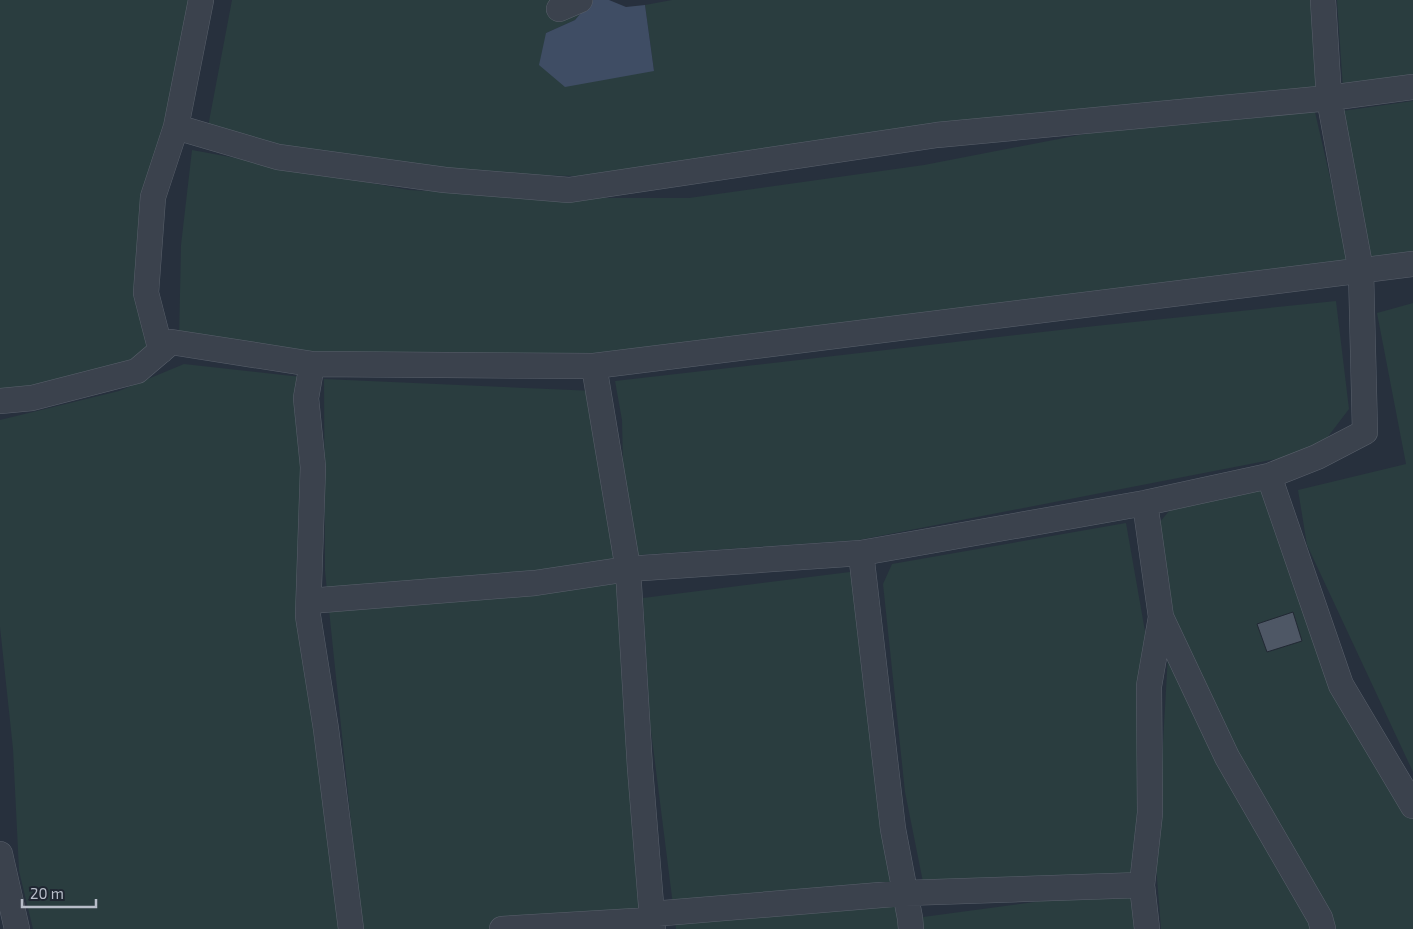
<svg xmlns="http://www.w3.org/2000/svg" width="1413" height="929" font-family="'Exo 2',sans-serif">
<rect width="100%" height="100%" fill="#27303d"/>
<path fill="#2a3d3f" d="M0,0H199L169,152L147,360L0,396Z
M232,0H592L575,20L546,33L654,71L645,5L672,0H1313L1319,91L579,176L416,173L207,132Z
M1337,0H1413V83L1343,89Z
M1413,101V269L1375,275L1342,111Z
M1315,112L1353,278L511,371L179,342L181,245L192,150L409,190L564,198H689L924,165L1095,132Z
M1336,301L1349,409L1317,451L859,540L625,556L622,420L615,381L1095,326Z
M1413,303V772L1307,545L1298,490L1406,464L1377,313Z
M184,364L301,377L341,929H33L19,871L13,749L0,627V420L119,391Z
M324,379L595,391L658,929H362L325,571Z
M1262,490L1413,816V929H1326L1170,637L1154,529L1175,504Z
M1126,523L1146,637L1134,877L926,897L905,792L883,584L892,564Z
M858,571L901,929H676L650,723L643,598Z
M1168,655L1315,929H1161L1156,865Z
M1141,894L1144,929H923V917L1042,901Z"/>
<path fill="#3f4d64" d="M592,0H609L626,7L645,5L654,71L565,87L539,65L546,33L575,20Z"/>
<path fill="#4e5765" stroke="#222934" d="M1293,612L1302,641L1267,652L1257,624Z"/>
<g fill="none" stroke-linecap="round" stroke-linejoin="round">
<defs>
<path id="minor" d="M201,0L176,127L278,157L445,180L569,190L937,135L1329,98L1413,87
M559,9L580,0
M161,351L146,293L153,197L176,127
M312,364L306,398L313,467L308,616L326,729L351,929
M594,366L628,569L640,768L653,929
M0,401L32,398L137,371L171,342L312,364L594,366L1413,264
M1269,476L1341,685L1413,806
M861,553L893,829L910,918L911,929
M309,601L535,583L628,569L861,553L1145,503L1269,476L1317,457L1365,432L1361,271L1329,98L1323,0
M1161,617L1227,757L1320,918L1323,929
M0,854L17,929
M1142,885L1147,929
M652,914L905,893L1142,885L1150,813L1149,686L1161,617L1145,503
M502,929L652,920"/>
</defs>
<use href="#minor" stroke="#59606b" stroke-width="26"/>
<use href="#minor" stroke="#3b424d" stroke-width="25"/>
</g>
<path d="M22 899v8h74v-8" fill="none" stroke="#b7bdc8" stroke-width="2.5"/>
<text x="30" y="899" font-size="15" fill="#b7bdc8" stroke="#202732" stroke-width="4" paint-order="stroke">20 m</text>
</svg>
